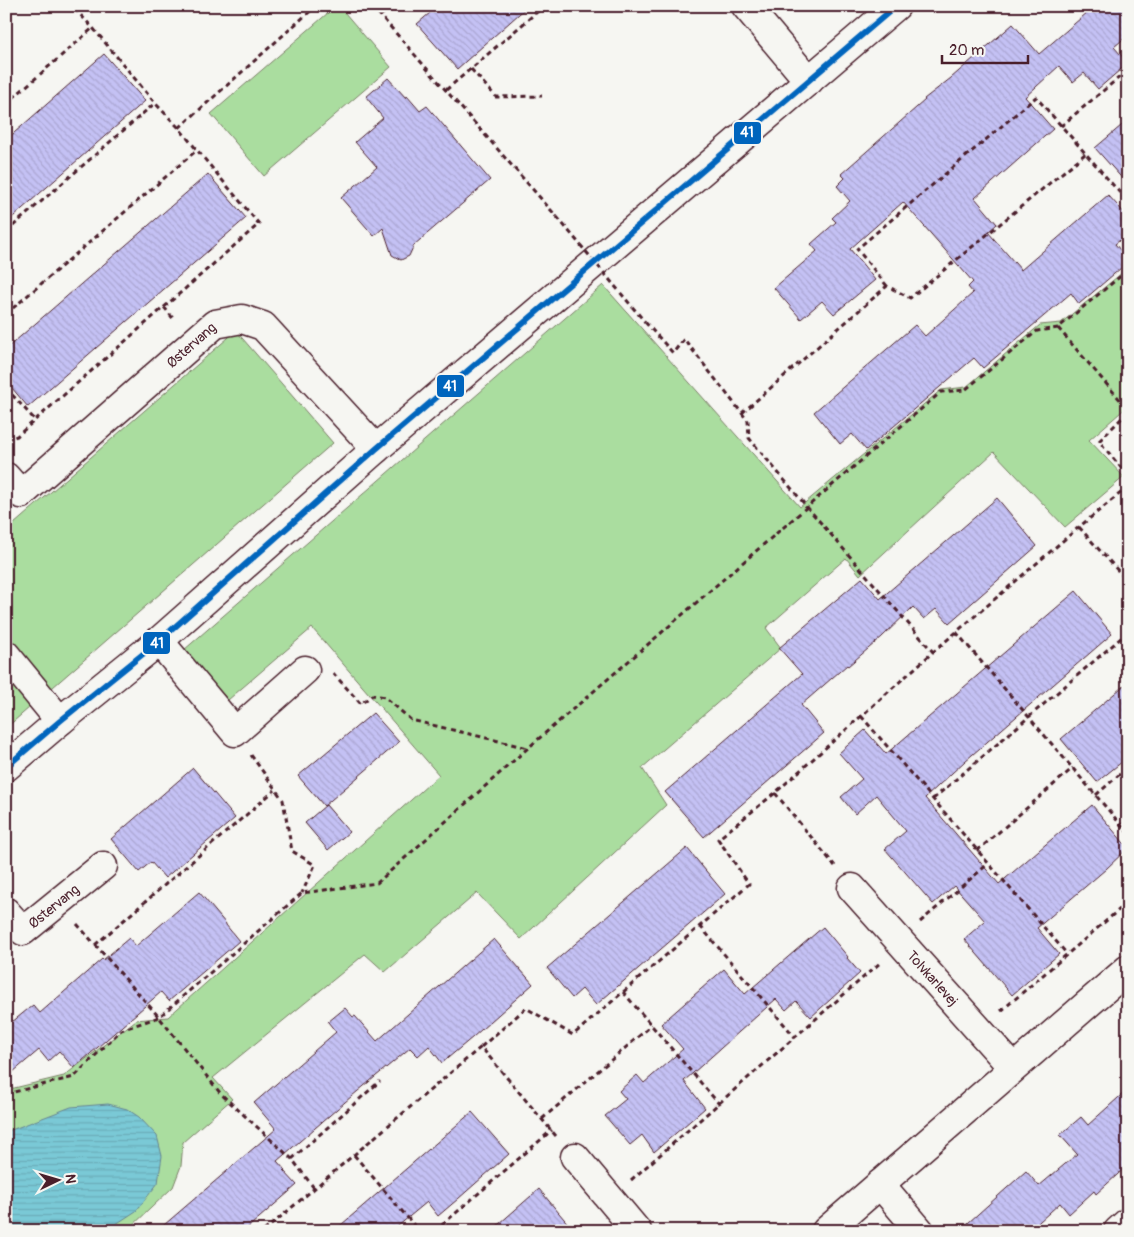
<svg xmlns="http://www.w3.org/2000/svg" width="1134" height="1237" font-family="Pangolin,sans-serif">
<defs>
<pattern id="water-rules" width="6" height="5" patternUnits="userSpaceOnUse" patternTransform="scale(1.25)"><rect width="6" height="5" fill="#7ac9d6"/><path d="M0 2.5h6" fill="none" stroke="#6bacb8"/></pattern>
<pattern id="building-back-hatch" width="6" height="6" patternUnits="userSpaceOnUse" patternTransform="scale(1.25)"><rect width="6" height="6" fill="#c4c1f4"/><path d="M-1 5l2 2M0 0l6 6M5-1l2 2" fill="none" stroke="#aaa5d1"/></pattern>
</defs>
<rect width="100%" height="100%" fill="#f6f6f2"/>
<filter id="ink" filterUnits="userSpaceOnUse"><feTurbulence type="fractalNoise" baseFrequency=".02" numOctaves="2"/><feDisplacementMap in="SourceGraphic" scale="10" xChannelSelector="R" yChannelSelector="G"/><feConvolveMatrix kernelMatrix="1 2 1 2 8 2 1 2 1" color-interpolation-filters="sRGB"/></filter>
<g filter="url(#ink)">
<path fill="#aadd9f" stroke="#7a7e65" d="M336,6H339L391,67L264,176L211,114Z
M1128,268V406L1089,440L1124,477L1065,527L994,452L860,575L846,558L766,628L781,648L642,768L666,805L521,939L477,893L385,972L365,954L213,1078L232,1099L183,1142L181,1166L173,1187L129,1229L130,1231H6V1090L64,1076L136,1020L168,1017L439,775L312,628L228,700L184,650L603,285L800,507L941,390L966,387L1040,325L1061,323Z
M236,331L333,443L6,728V531Z"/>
<path fill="url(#water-rules)" stroke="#678592" d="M108,1104L127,1109L139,1117L157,1136L162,1156L158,1183L136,1211L113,1226L94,1231H6V1132L71,1107Z"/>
<path fill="url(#building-back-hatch)" stroke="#4a1f2b" d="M438,6H528L457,69L417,24Z
M1095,6H1128V35L1114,47L1128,63L1098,89L1084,73L1073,82L1059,66L1025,97L1053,129L975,198L997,224L988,232L1021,270L1108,195L1128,217V234L1115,244L1128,259V262L1079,304L1071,293L983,368L974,358L866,450L852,434L840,444L814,412L915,325L925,336L973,293L968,287L973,282L903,202L850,249L864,266L875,280L834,314L822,301L801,319L774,288L817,251L811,244L836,222L832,218L850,201L837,186L845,178L841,174L925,100L924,99L951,78L1013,24L1039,54Z
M104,54L145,101L6,223V140Z
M388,78L406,98L407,96L420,111L427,106L490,180L414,245L409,256L401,260L392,255L383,228L374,236L341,198L377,167L355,142L383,118L366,97Z
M1128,120V185L1095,148Z
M208,174L246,218L28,407L6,381V349Z
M997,498L1037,546L949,623L936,609L924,619L913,607L882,637L848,666L847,665L801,705L824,733L704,837L665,792L802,674L779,648L862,578L880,599Z
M1076,591L1112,634L965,761L925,798L999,884L1092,805L1128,848L1106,869L1037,928L1059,954L1012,995L964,939L985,921L954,886L933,904L885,849L906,831L876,795L855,814L841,797L862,779L839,753L865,730L886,754Z
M1128,682V757L1097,782L1061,739Z
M373,713L399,742L324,806L298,776Z
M193,768L235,818L165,878L151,862L139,872L111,839Z
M326,805L349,832L328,850L305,823Z
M687,848L725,894L596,1005L582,989L572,998L547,968Z
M199,892L226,924V925L239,941L169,1001L161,992L74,1068L59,1051L48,1061L39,1050L6,1078V1027L33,1005L40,1013L102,959L103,960L129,938L136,946Z
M823,927L848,957L847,958L860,973L811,1017L796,1001L786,1010L776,999L684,1081L705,1108L654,1152L642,1135L630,1145L605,1116L626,1099L619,1091L637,1075L644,1083L683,1049L661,1024L724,969L745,994Z
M494,939L533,984L473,1037L442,1063L429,1046L418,1056L410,1048L352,1096L277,1161L285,1170L284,1171L297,1185L244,1231H157L276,1129L254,1103L336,1032L328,1022L345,1008L353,1017L355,1016L377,1041Z
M1128,1089V1165L1096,1194L1094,1191L1069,1214L1060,1203L1029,1231H959L1026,1171L1039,1186L1077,1154L1060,1135L1081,1117L1088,1125Z
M472,1112L509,1154L458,1199L438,1216L427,1202L392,1231H334Z
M539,1189L574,1231H491Z"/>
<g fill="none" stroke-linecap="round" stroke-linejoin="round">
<defs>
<g id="minor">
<path d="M746,6L809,81"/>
<path id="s1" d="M6,477L21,494L215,324L242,319L263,326L376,449"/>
<path d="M159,641L235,732L305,670"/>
<path d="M6,655L60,721"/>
<path d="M6,767L60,721L159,641L376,449L896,6"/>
<path id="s2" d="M852,888L1013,1068"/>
<path id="s3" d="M6,912L23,931L103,866"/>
<path d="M575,1157L637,1231"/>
<path d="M880,1184L920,1231"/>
<path d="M826,1231L1128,969"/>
<path d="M1118,1231L1128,1222"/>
</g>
</defs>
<use href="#minor" stroke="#4a1f2b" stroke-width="31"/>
<path stroke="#4a1f2b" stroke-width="3" stroke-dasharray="5 4" stroke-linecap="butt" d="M372,6L557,217
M380,16L392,6
M471,69L496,97L542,96
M446,90L544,6
M6,104L93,28
M1061,126L1128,70
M179,128L316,6
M6,232L155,103
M887,286L857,249L1036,97L1128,202
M164,307L175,321
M6,314L197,150
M645,322L673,353L684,339L748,421L749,438L807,507L933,652
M1058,328L1128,409
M6,388L35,420
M1128,412L1099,441L1127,475L1128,479
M742,413L887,286L910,298L1085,154
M6,440L17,436L259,224L197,150L179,128L155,103L93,28L72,6
M1079,527L1128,582
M956,632L1128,833
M333,673L361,704L372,695L385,697L411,720L528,748
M861,716L1067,954
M251,755L283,800L292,851L315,865L302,893
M775,793L835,866
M1096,795L1128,767
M933,799L1128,632
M977,851L1073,768
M920,922L988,864
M77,924L159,1017L221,1094L292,1159
M700,926L795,1037
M95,945L275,790
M623,992L719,1104
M1001,1011L1128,902
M481,1047L526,1008L573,1035L749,884L718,839L775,793L933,652L1079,527L1128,487
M6,1094L74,1077L121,1030L159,1017L302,893L377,883L528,748L807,507L941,392L965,390L1037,331L1058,328L1128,270
M542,1119L652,1025
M354,1155L419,1231
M631,1180L881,962
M314,1188L292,1159L380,1081
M264,1231L481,1047L556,1136
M435,1231L552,1130
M587,1231L594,1225"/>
<use href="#minor" stroke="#f6f6f2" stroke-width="28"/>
<path stroke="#4a1f2b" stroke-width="3" stroke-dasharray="5 4" stroke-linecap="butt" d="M557,217L645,322"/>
<defs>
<path id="bus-1" d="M6,767L60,721L159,641L376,449L896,6"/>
</defs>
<use href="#bus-1" stroke="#f6f6f2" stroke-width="10"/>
<use href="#bus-1" stroke="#0065bd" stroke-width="6"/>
</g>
</g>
<g text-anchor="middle" stroke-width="5" stroke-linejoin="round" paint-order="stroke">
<g font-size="14" fill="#4a1f2b" stroke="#f6f6f2">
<text dy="5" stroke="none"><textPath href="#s1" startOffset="249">Østervang</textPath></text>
<text dy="5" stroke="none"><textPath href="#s3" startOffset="65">Østervang</textPath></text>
<text dy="5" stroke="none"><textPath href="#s2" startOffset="121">Tolvkarlevej</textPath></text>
</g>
</g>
<g stroke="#f6f6f2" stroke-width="2">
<rect x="733" y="121" width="29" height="24" rx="5" fill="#0065bd"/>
<rect x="436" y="374" width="29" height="24" rx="5" fill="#0065bd"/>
<rect x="142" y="631" width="29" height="24" rx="5" fill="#0065bd"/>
</g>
<g font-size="14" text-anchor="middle" font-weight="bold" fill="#fff">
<text x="747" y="137">41</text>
<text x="450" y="391">41</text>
<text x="157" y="648">41</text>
</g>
<rect width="1134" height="1237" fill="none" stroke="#f6f6f2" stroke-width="25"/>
<rect x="12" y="12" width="1109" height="1212" fill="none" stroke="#4a1f2b" stroke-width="2" filter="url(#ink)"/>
<g transform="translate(58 1180) rotate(85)" stroke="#f6f6f2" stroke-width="4" paint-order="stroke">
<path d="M0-4L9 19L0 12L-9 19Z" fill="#4a1f2b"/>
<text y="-8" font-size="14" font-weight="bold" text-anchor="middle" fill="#4a1f2b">N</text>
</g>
<path d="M942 55v8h86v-8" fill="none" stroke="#4a1f2b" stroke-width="2.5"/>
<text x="949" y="55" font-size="15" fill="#4a1f2b" stroke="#f6f6f2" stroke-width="4" paint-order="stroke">20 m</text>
</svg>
